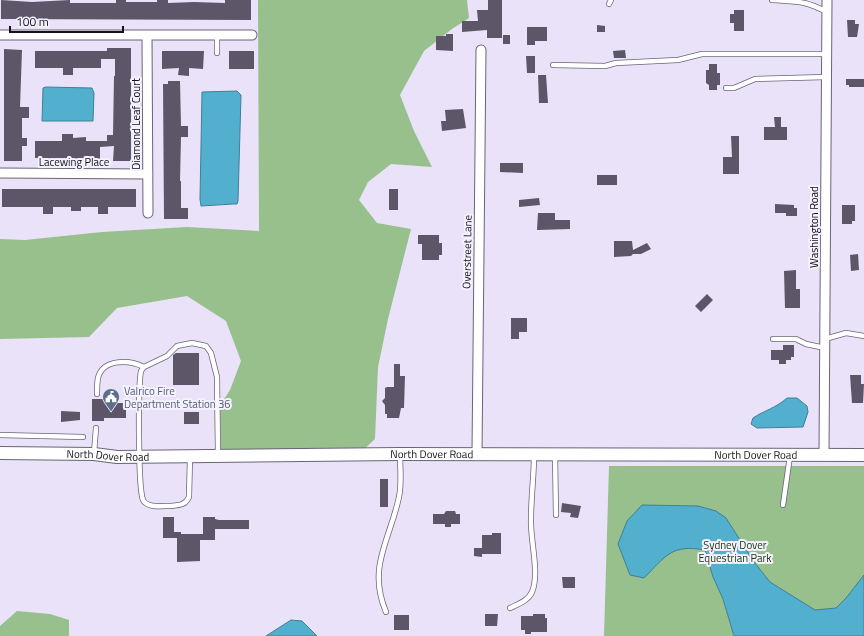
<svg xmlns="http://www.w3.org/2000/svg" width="864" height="636" font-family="'Titillium Web',sans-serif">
<rect width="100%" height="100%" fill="#e9e2f8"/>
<path fill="#97c08c" d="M258,0H467L469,18L452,29L424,51L400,95L414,131L432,167L391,164L368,182L359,200L377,223L411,229L388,319L378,367L375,439L362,451L221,452L220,405L230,390L241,361L226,321L187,296L117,308L89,337L0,339V239L25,240L102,232L187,227L259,231Z
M609,466H864V636H604Z
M17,611L50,614L69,620V636H0V626Z"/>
<path fill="#52afce" stroke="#3f8098" d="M46,87L92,88L94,93L93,121H42L43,88Z
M237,91L241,95L238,201L237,204H233L201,206L200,199L202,92Z
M787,398H797L807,406L808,412L803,427L757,428L751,424L753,418C765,410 776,408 787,398Z
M642,505L698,506L716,511L726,518L754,562L770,582L815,610L836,608L846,598L864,575V636H734L723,599L713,577L705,550C671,544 666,556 644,578L630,575L618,544L627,521Z
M291,620L302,621L317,636H266Z"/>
<path fill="#5d5669" d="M1,0L32,2L70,0V3H116V0H126V2H157V0H168V3L194,2L225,3V0H251V20L1,19Z
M488,0H502V38H487V30L462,32V21H478L477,10H488Z
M734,10H744V31H734V23H730V14H734Z
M847,20H855V24H859L857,37H848Z
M597,25L605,26V32H597Z
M527,27H547V41H535V45H527Z
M446,34H453V51L436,50V36H446Z
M503,35H510V44H503Z
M107,48H131V161H113L114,146L100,147V159L35,158V141H62V134H73V138L86,137V141H107V135H113L114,76H115V59H101V68H73V75H63V68H35V51H107Z
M4,49L22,50L20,107H29V118H22V138H27V146H22V161H4Z
M625,50L626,58H614L613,51Z
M162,51H204L203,69L189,68V76L178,75L179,68L162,69Z
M229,51H254V69H229Z
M526,56H535V73H527Z
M709,64H717V73H720V85H717V90H709V85L706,83V70H709Z
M538,75H546L548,103H539Z
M846,79H864V87H849V85H846Z
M168,81H180L181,126H188V137H181L180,181H181V208H188V219H164L163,84H168Z
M463,109L466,128L442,131L441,121H446L445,110Z
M774,117H781V127H787V140H764V127H775Z
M731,136H739V174H723V157H732Z
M500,163H523V173L500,172Z
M597,175H617V185H597Z
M2,189H136V207H108V214H98V207H81V211H71V207H53V214H43V207H2Z
M389,189H398V210H389Z
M539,198L540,205L519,207V200Z
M775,204L794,205V208H797V216H786V213H775Z
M842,205H855V221H852V224H842Z
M538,213H555V220H570V229L537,230Z
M418,235H439V243H442V255H439V260H422V244H418Z
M614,241H632L633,250L647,243L651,249L641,254H633L631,256L614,257Z
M858,254L859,270L851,271L850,255Z
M796,270V289H800V308H785L784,271Z
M707,294L713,300L701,312L695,306Z
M511,318H527V332H519V339H511Z
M783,345H794V357H791V360H786V364H779V360H771V350H783Z
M176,353H199V385H173V355Z
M394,364H400V376H405L404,408H401L399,418H387V414H385V405L382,401L385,398V388L387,387H394Z
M850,375H861V384H864L863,403H852Z
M92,399H104V403H126V418H104V421H92Z
M61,411L80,412V420L61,422Z
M184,412H199V424H184Z
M380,479H388V507H380Z
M562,503L581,506L578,518L570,517L571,513L561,512Z
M446,511H455L456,514H460V524H451V527H445V524H433V514H444Z
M163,517H174V532H181V534H203V517H215V519L219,520H249V529H215V540H200V561L177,562V538H163Z
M492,533H501V554H482V557L474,556V548H482V535H492Z
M562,577H575V588H563Z
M485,614H498L497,626H485Z
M533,614H545V618H547V632H531V634H525V630H521V616H533Z
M394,615H409V630H394Z"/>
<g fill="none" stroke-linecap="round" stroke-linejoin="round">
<defs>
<path id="lane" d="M772,0C799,2 803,0 827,12
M609,4L611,0
M217,53V35
M553,65L605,66L616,63L678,60L702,54H827
M726,88H734L755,79L827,77
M773,339H796L806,344L825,348
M825,339L846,333L864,336
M97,394C97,389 97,383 98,378C103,358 130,360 144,367
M0,435L83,437
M94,453L96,428
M555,455L556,515
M190,457L189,497C185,506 178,505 169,506C161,506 147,508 143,500C138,487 138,387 141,371L144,367L167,356L177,346L192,343L206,346L211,353L217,377L218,455
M783,505L790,456
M510,608C518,604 528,601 532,592C540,573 530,540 531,519C531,497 534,476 534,455
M386,612C367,567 390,540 399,497C402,483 400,468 400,454"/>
<path id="street" d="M0,35H252
M147,35L148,213
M0,173L148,174
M477,454L481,50
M824,455L827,0"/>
<g id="secondary">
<path id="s1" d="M0,453L94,454L117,457L400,454L864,455"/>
</g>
</defs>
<use href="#lane" stroke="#6b6477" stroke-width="6"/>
<use href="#street" stroke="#6b6477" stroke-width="11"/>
<use href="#secondary" stroke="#6b6477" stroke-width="14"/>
<use href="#lane" stroke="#fff" stroke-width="4.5"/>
<use href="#street" stroke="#fff" stroke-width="9"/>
<use href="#secondary" stroke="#fff" stroke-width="12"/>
</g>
<defs>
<symbol id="civic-pin" viewBox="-11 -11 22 30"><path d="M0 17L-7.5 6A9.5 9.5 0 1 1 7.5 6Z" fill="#5c6f8a" stroke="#f5f1fe"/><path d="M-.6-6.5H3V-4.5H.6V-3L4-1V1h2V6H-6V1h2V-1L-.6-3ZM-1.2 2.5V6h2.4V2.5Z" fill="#fff"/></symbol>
</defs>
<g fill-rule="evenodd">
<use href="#civic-pin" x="101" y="387" width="20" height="27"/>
</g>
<g text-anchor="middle" stroke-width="4" stroke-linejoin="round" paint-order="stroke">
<g font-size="11" fill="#141119" stroke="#f5f1fe">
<text transform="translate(136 124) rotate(-90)" y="4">Diamond Leaf Court</text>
<text x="74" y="166">Lacewing Place</text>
<text transform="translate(814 227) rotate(-90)" y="4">Washington Road</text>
<text transform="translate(467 252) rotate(-89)" y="4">Overstreet Lane</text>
<text dy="4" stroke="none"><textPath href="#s1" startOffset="432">North Dover Road</textPath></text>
<text dy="4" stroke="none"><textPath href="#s1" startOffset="108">North Dover Road</textPath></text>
<text dy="4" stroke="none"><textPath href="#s1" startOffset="756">North Dover Road</textPath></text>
</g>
<g font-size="11" fill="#4e5e75" stroke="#f5f1fe" text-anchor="start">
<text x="124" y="395">Valrico Fire<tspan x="124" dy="13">Department Station 36</tspan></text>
</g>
<g font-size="11" fill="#16360c" stroke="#f5f1fe">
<text x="735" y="549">Sydney Dover<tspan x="735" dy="13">Equestrian Park</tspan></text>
</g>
</g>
<path d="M10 26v6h113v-6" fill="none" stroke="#141119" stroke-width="2"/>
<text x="16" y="26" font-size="12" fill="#141119" stroke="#f5f1fe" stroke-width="3" paint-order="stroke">100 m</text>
</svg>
